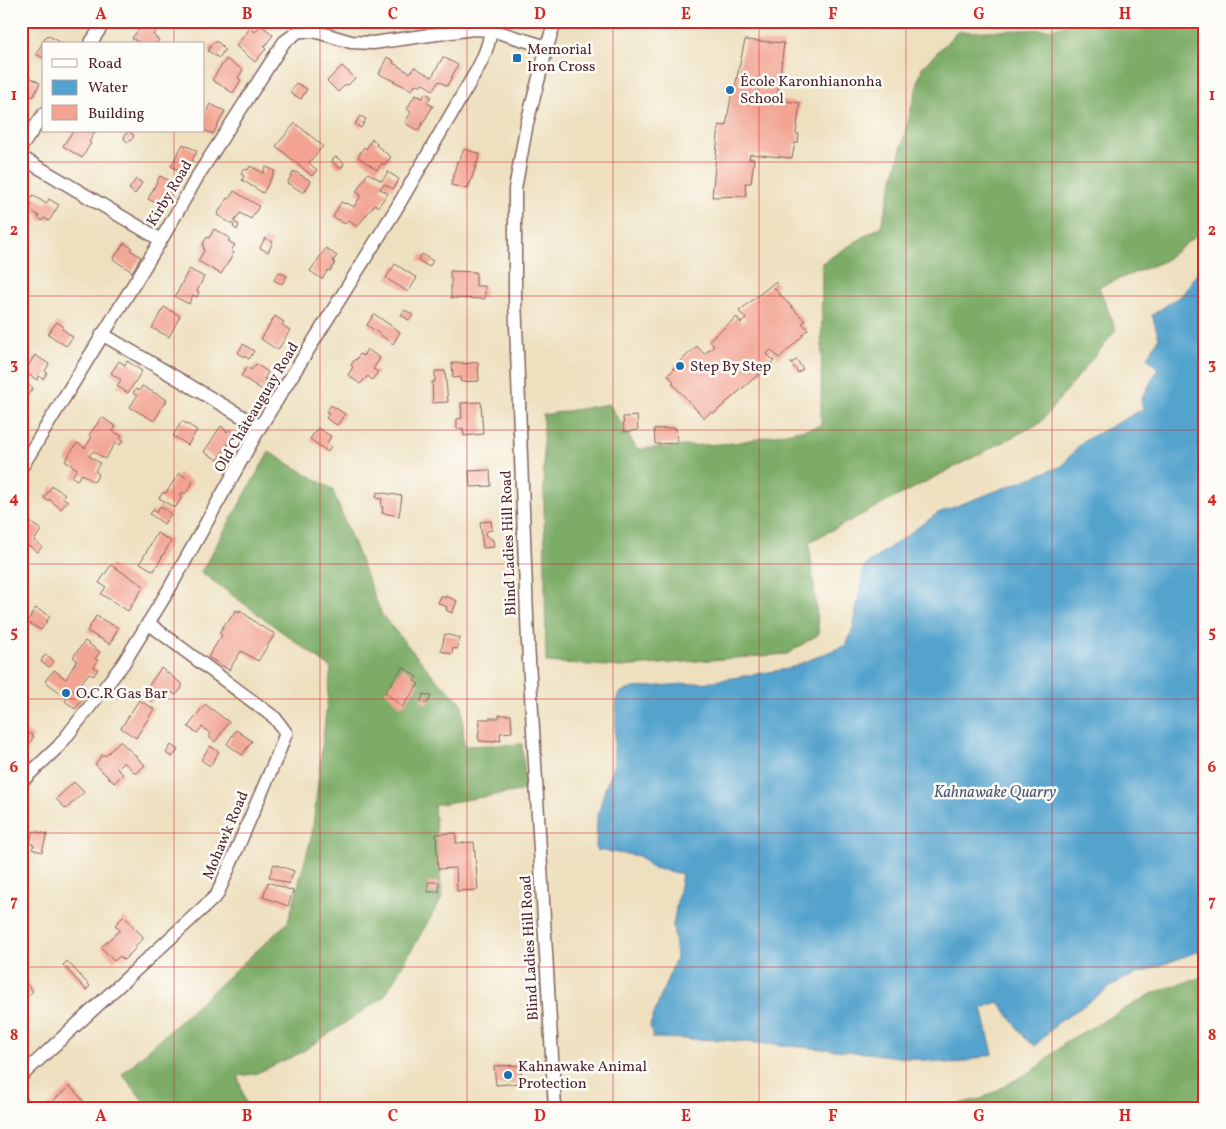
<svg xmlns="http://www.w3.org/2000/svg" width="1226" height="1129" font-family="Vollkorn,serif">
<rect width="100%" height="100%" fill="#fdfcf7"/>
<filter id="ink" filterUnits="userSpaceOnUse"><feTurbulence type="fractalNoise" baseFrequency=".02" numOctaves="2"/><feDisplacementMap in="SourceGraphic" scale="10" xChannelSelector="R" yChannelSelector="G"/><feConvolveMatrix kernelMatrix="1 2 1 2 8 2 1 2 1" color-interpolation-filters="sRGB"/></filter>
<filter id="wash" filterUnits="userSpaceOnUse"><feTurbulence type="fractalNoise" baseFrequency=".0096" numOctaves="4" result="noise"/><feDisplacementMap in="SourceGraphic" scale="20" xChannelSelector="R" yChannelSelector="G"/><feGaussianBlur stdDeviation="1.12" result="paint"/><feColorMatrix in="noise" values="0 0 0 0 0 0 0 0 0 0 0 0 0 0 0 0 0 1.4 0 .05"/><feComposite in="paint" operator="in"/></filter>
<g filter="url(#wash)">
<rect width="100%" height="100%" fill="#eee0bf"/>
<path fill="#7cac66" stroke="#636648" d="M1078,21H1205V229L1164,261L1099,287L1116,330L1040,423L809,542L819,634L787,654L621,667L546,662L543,415L609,404L637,449L735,443L821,426L822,263L881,226L922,67L957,32L1052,29Z
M269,452L332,489L382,615L436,679L462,703L464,746L522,744L526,790L434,805L442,898L384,997L300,1053L255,1074L238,1076L247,1108H149L122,1074L288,922L312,835L331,668L201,572Z
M1205,976V1108H938L981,1099L1037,1068L1067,1041L1155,992Z"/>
<path fill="#52a3cd" stroke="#4e617c" d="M1205,261V949L1121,980L1058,1023L1035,1046L1025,1038L999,1002L982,1008L993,1054L955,1064L866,1053L724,1040L653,1038L650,1025L662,993L676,958L673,925L682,874L652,868L639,856L596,850L597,818L605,789L613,769L617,699L621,692L634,688L708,682L787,669L846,645L853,629L864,566L938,513L1062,466L1082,442L1143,409L1141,400L1158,369L1147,357L1159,338L1152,315L1183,294Z"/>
<g id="blocks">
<path fill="#f2a391" d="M145,21H151L159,27L153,35L159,40L156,44H141L132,38Z
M261,25L273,35L264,47L266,49L255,62L236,46L250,28L255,32Z
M47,35L63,44H44V58L36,54Z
M745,40L784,43L777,100L800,103L796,134H799L798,143H795L792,158L750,154L749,159H754L751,183H745L746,196L712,197L719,125L726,126L732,91H734Z
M215,42H218L225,49L219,58L208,51L211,45Z
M387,57L394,61L393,63L410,73L414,67L432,77L443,57L458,65L447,86L439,81L433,90L422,83L420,86L416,84L412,90L379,74Z
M226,59L243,70L238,78L241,80L233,93L212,80Z
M342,66L355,78L348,85L346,84L338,92L327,81Z
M27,76L40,83L33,97L21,91V86Z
M296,83L307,89L301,99L290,93Z
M425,93L431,96L427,103L433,106L418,131L405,123L411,112L407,109L415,95L423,98Z
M210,104L225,111L213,134L204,130V117Z
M360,116L366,119L361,128L355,124Z
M295,123L323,146L309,163L317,170L312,176L276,146Z
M73,131L95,132L89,142L91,143L82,158L63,146Z
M128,131L134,135L133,138L130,141L128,142L124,139L125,135Z
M372,139L377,143L376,145L391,157L384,165L382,163L377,170L358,157L364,147L366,149Z
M183,144L197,151L185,174L171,166Z
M464,149L480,154L468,189L451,185L457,161H459Z
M336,157L344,163L343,166L339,168L332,162L333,159Z
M250,166L263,173L266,167L275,171L263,193L242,180L244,176L241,174L244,169L248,170Z
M294,171L311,181L304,193L287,183Z
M388,172L399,179L393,189L384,184L380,189L388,193L378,207L375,204L357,227L348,220L345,224L333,217L341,202L346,204V203L354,207L361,195L356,192L368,173L382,181Z
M160,176L176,184L164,207L148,199Z
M136,179L142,183L135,194L129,189Z
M234,191L259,206L251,219L240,213L234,222L239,225L237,230L233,227L234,225L217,215L227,198L229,199Z
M33,195L46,204L49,199L59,205L49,221L44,218L42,221L38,218L39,216L29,209L32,205L28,203Z
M214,229L230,238L228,241L235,245L231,251L234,253L221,274L198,261L204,251L203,244L207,237L209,238Z
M265,238L273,242L268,252L260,248Z
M124,243L132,248L130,250L141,257L132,272L113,259Z
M326,248L337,256L333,261L335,263L330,271L328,270L322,279L310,271Z
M422,254L433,261L429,267L418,260Z
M395,264L417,278L408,292L386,278Z
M189,269L204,277L197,291L199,292L197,297L193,295L189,304L175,297Z
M450,271L476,272V286H485V299L451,298V278H450Z
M279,272L287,276L282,284L277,282L274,280L275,277Z
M775,282L778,285L774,288L805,321L802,323L808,329L802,335L803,336L779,358L771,350L767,354L774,361L713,414L711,412L704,418L672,383L674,382L668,375L674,369L673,368L697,346L704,354L714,346L709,340L737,317L741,323L746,319L739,311Z
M164,307L180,316L169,337L152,328Z
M405,310L413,315L409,320L401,315Z
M374,314L400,332L393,344L367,325Z
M275,316L284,322L282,325L290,330L278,350L261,339Z
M57,322L64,327L62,329L73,337L66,346L48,334Z
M243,344L254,351L249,359L238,353Z
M367,349L380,358L373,369L378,372L372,380L368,376L360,384L348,375L353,367L351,365L355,359L356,360L360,354L363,356Z
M35,355L49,364L45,371L47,373L43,379L39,376L37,380L24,372Z
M797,360L803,369L798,373L791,363Z
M119,361L125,365L127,361L142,371L128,393L117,386L121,380L111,373Z
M478,362L479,381L461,382L460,377L453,378L452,363H464V364Z
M256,364L268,372L264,379L269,381L264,391L241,376L247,367L251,370Z
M435,371H445L448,402L433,403L432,382H435Z
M21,380L33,388L26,398L21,394Z
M142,386L167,400L154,421L130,407L137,396L133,393L136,389L139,391Z
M481,402L483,434L464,436L463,428L457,429V419L462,418L461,403Z
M331,405L345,414L337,425L326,418L329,414L326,412Z
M637,416L638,430L624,432L623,417Z
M102,417L116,427L113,431L122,436L120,439L123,441L120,445L116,442L105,459L93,451L89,456L100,463L95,471L99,474L94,482L82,474L77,480L72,477L77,469L65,461L77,443L85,448L92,437L89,435Z
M182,421L197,430L188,445L173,436Z
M221,426L227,432L230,429L234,435L218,460L204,452Z
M318,428L331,436L327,443L331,446L328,452L310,439Z
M676,428L677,443L655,444L654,429Z
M490,470L491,486L470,487L469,471Z
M179,473L193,482L185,494L183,492L180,496L182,497L175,508L159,498L163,492L166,493Z
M52,486L65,494L62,497L68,501L61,509L49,499L48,501L44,498Z
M377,492L402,496L399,516L382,513L383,507L381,506L382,499L376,498Z
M160,506L171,514L164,524L150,514L153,510L156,513Z
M491,521L492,530L487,531L485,535L493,540L494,547L483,548L480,522Z
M30,522L41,530L34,541L42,546L38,552L21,541V538L24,534L23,533Z
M157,533L171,541L154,571L140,563Z
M111,565L144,586L128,611L101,594L106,587L99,583Z
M441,596L445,598L446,596L457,601L452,613L446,610L447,607L438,603Z
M35,608L50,616L41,630L27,622Z
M236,610L239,612L240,610L259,625L275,634L258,661L241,651L229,670L208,657L222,635L219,633L226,622L227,623Z
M96,616L118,628L110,644L87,631Z
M445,634L460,638L457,649L453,648L452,654L441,651Z
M85,641L100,652L95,659L98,661L94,667L98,670L93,676L89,673L78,687L76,686L73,690L83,699L75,709L65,701L67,698L45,681L54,670L66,679L77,660L73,657Z
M46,655L51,658L54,661L49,667L41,662L43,657Z
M403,667L417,677L414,681L419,684L402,707L385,692Z
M161,668L183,685L181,687L182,688L176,695L171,692L167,698L159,692L152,702L142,695Z
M423,694L431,696L428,703H424L421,701Z
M139,700L154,709L136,738L121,728Z
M205,704L229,722L215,742L209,737L211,734L202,727L197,733L188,727Z
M499,715H511L512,732L500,733L501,741L495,740V742L479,741V738H478L480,722H479V719H489V718H499Z
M21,729L34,736L26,750L21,747Z
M236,730L252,741L242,755L227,744Z
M120,741L145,765L136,774L124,762L117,769L123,774L114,783L95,764L103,754L105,756Z
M171,745L178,750L172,757L166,753Z
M210,746L219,752L210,766L201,760Z
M74,782L84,792L66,809L56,799Z
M33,831L47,834L42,852L32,849L34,845L30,843Z
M456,833V843L474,842L478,890L457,891L456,868L438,869L436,834Z
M21,845H27L26,861H21Z
M274,864L294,871L289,884L269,877Z
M268,882L293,891L288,906L263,897Z
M428,882H439V892H428Z
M124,916L144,938L135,946L136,948L124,960L120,956L114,961L101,947L120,930L115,925Z
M67,961L90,986L86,990L63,965Z
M22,979L33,991L21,1003V980Z
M521,1065L522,1083L496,1085L494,1066Z
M70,1086L86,1104L82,1108H45Z"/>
</g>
</g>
<g filter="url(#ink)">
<use href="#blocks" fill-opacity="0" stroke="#83635f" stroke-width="1"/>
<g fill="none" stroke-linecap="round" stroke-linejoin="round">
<defs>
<path id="minor" d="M90,44L105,21
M21,147L44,114
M21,157L161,240
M102,334L260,427
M21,468L161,240L199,174L284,42L299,31H314L351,42L373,43L473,29L491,30L547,47
M21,782L59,746L123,664L168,591L260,427L396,209L477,70C485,55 492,38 491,21
M21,1076L217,895L278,754L286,733L275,718L148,623
M21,1102L26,1108
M555,1108L528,643L515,298V189L527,123L547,47L555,21"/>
</defs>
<use href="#minor" stroke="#83635f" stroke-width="15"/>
<use href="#minor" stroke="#fff" stroke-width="12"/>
</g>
</g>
<path fill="none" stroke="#d62828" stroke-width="1" stroke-opacity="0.55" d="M174,21V44M320,21V1108M467,21V1108M613,21V1108M759,21V1108M906,21V1108M1052,21V1108M174,131V1108M21,162H1205M21,296H1205M21,430H1205M21,564H1205M21,699H1205M21,833H1205M21,967H1205"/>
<g fill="#1f6fb2" stroke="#fdfcf7" stroke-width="2">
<rect x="512" y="53" width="10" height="10" rx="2.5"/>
<circle cx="730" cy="90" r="5"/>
<circle cx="680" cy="366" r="5"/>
<circle cx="66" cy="693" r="5"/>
<circle cx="508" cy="1075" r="5"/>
</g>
<g text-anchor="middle" stroke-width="5" stroke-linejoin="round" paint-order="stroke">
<g font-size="15" fill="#4a1f2b" stroke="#fdfcf7" text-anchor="start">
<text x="527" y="54">Memorial<tspan x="527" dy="17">Iron Cross</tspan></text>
<text x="740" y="86">École Karonhianonha<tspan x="740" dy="17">School</tspan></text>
<text x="690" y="371">Step By Step</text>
<text x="76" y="698">O.C.R Gas Bar</text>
<text x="518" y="1071">Kahnawake Animal<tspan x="518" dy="17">Protection</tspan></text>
</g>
<g font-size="15" fill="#4a1f2b" stroke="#fdfcf7">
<text transform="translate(169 193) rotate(-59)" y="5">Kirby Road</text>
<text transform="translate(256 407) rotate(-59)" y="5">Old Châteauguay Road</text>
<text transform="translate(508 543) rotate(-92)" y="5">Blind Ladies Hill Road</text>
<text transform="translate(225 835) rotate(-67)" y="5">Mohawk Road</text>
<text transform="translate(529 948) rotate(-93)" y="5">Blind Ladies Hill Road</text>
</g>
<g font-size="16" font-style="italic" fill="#4e5a74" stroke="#fdfcf7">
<text x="995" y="797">Kahnawake Quarry</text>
</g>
</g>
<rect width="1226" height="1129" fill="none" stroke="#fdfcf7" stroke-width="55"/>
<rect x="42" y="42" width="162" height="90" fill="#fdfcf7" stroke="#b5a4a5"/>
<rect x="52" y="59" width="25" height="8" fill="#ffffff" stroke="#b5a4a5"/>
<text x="88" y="68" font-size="15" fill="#4a1f2b">Road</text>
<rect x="52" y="80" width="25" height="15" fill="#52a3cd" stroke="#b5a4a5"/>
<text x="88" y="92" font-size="15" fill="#4a1f2b">Water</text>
<rect x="52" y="105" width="25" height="15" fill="#f2a391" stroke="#b5a4a5"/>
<text x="88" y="118" font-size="15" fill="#4a1f2b">Building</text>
<rect x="28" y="28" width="1170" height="1074" fill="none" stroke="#d62828" stroke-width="2"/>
<g font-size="16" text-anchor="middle" font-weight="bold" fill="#d62828">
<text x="101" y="19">A</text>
<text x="247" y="19">B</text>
<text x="393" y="19">C</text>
<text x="540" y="19">D</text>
<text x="686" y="19">E</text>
<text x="833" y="19">F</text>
<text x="979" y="19">G</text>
<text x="1125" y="19">H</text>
<text x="14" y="100">1</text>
<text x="1212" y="100">1</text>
<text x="14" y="235">2</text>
<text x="1212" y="235">2</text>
<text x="14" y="369">3</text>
<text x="1212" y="369">3</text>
<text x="14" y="503">4</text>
<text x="1212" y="503">4</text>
<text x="14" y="637">5</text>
<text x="1212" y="637">5</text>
<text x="14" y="772">6</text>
<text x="1212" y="772">6</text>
<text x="14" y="906">7</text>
<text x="1212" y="906">7</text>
<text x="14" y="1040">8</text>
<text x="1212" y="1040">8</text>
<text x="101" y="1121">A</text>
<text x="247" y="1121">B</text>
<text x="393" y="1121">C</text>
<text x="540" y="1121">D</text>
<text x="686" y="1121">E</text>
<text x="833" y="1121">F</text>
<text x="979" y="1121">G</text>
<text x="1125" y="1121">H</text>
</g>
</svg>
